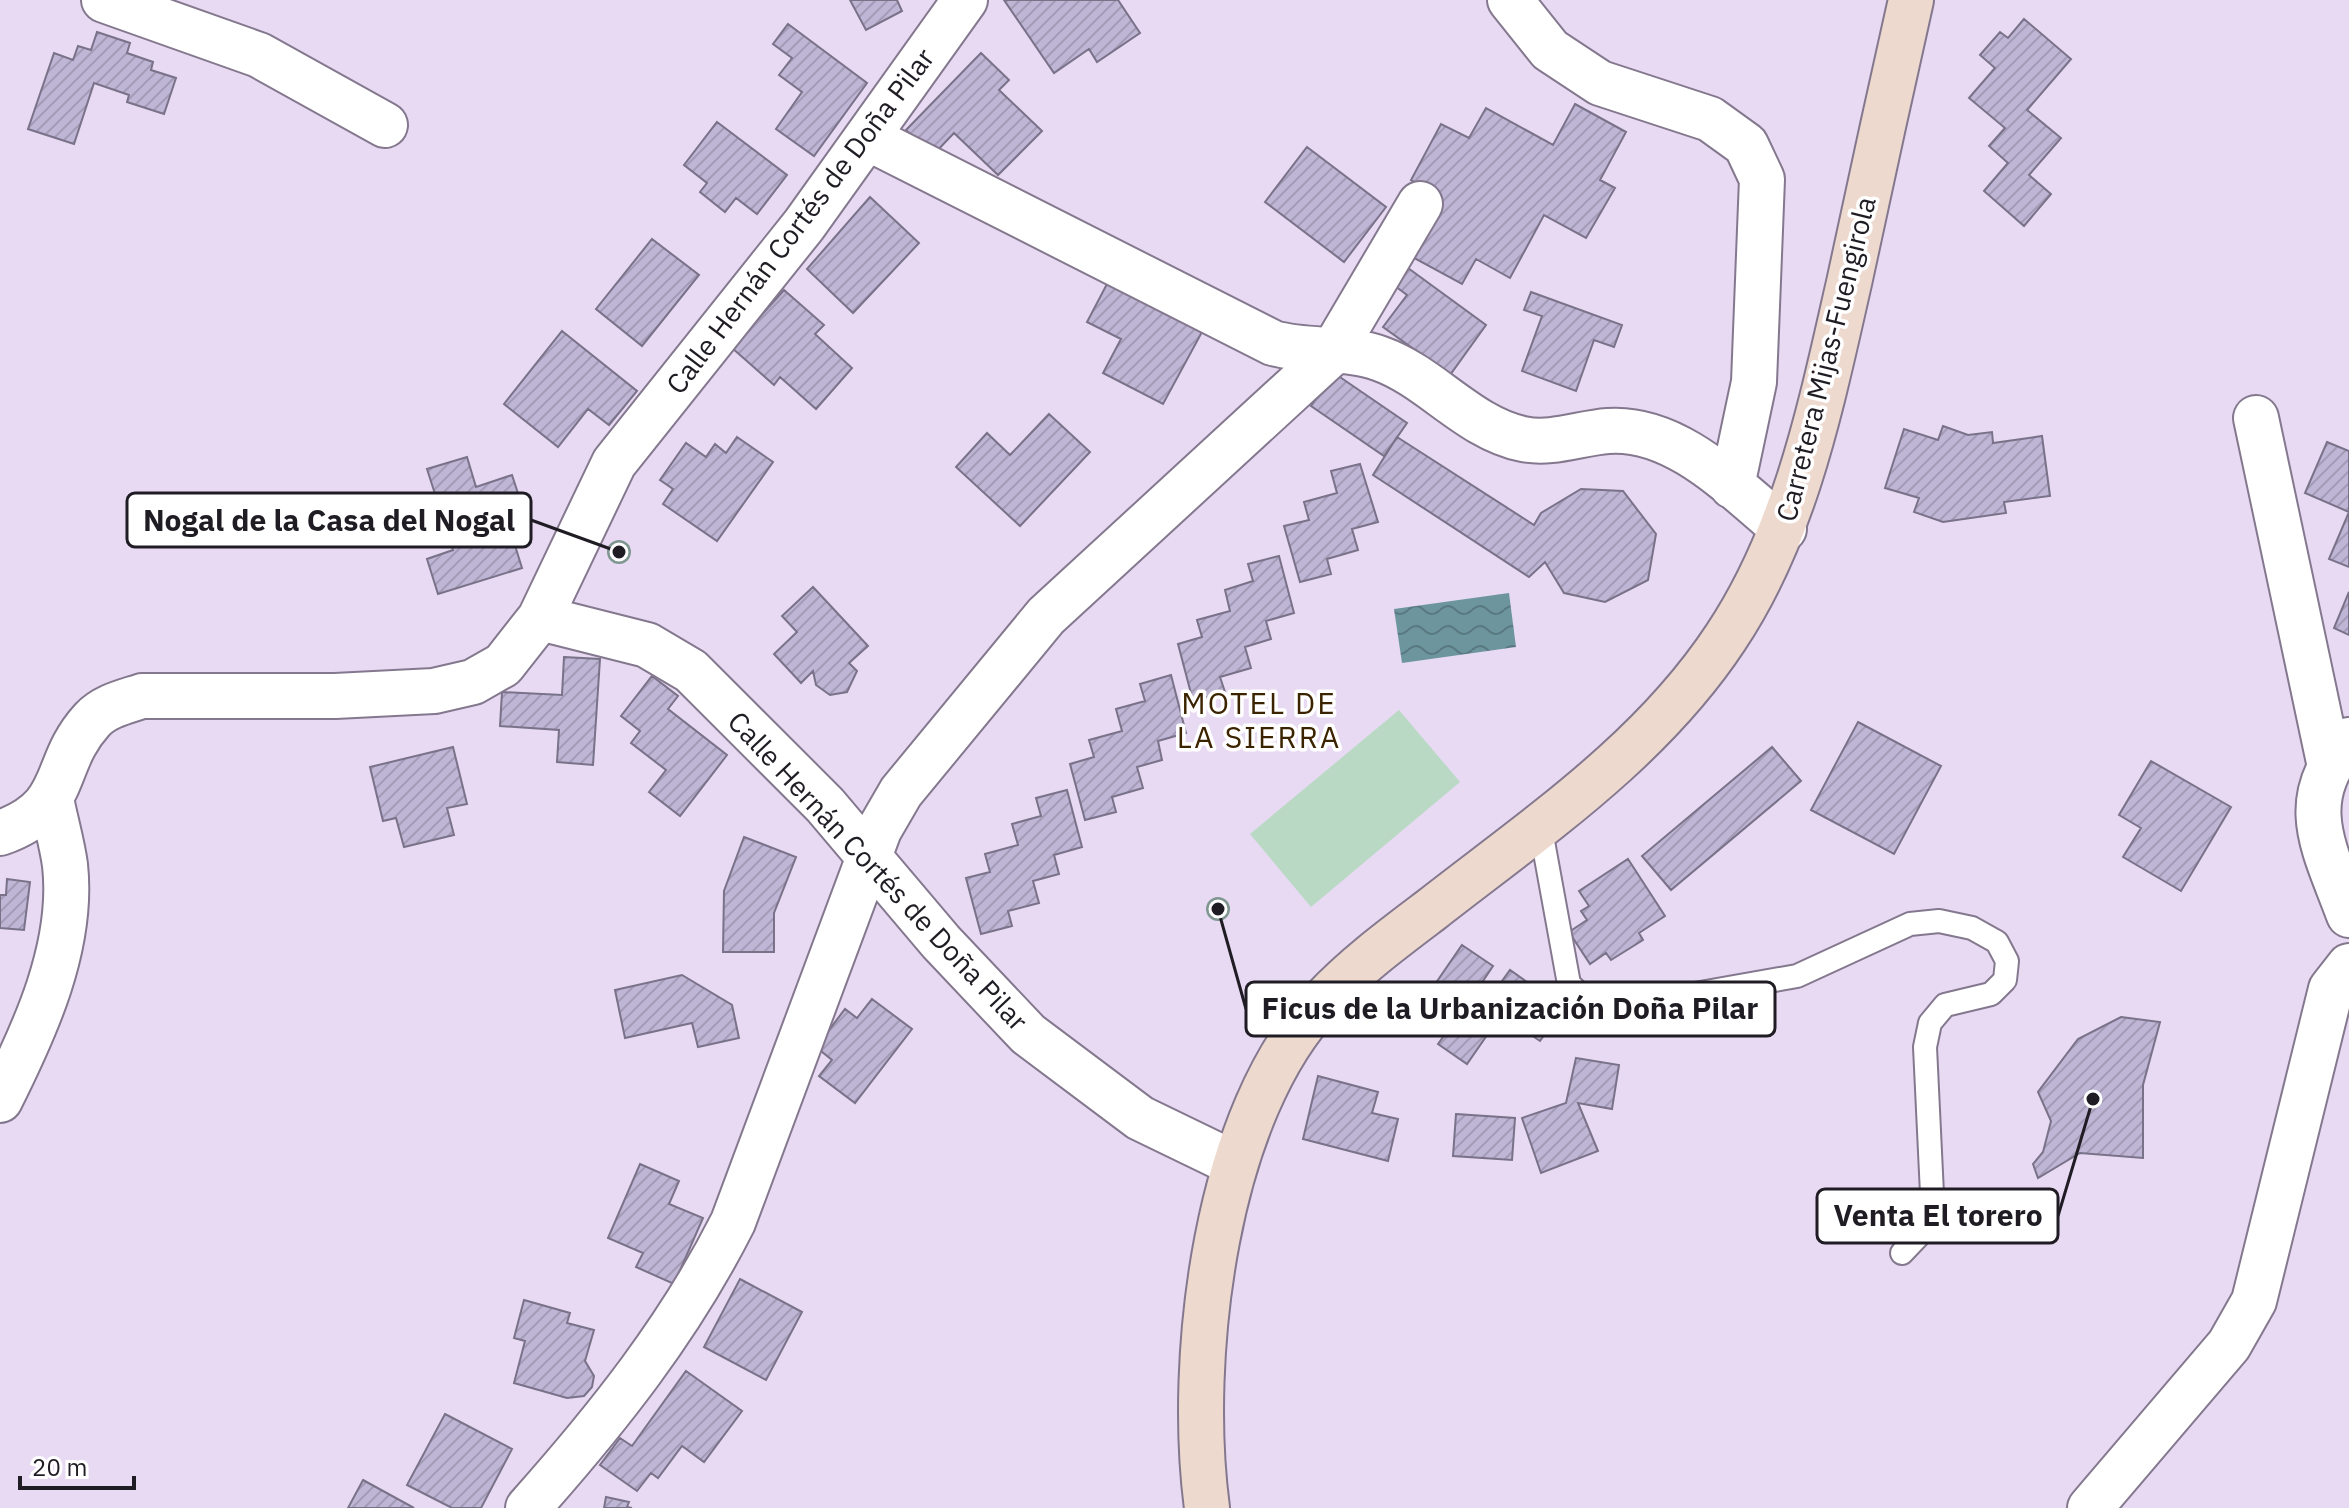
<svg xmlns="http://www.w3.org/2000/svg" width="2349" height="1508" font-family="'IBM Plex Sans',sans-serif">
<defs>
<pattern id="water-waves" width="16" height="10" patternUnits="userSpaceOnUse" patternTransform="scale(2)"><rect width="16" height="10" fill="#6d959e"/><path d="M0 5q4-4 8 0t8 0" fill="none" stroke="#597981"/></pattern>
<pattern id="building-hatch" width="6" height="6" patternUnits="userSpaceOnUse" patternTransform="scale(2)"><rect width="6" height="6" fill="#bfb5d5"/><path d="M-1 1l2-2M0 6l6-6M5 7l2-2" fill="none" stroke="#a49bb7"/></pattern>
</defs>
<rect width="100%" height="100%" fill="#e7daf2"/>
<path fill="#b9d9c4" d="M1399,710L1460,782L1311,907L1250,834Z"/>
<path fill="url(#water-waves)" d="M1509,593L1516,647L1402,663L1394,609Z"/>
<path fill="url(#building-hatch)" stroke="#797289" stroke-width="2" d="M850,0H897L902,11L866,30Z
M1004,0H1118L1140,33L1097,62L1089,49L1054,73Z
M2024,19L2071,59L2027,110L2061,138L2029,175L2051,194L2024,226L1984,191L2008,163L1989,146L2005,128L1969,98L1995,68L1980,55L2000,32L2008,38Z
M788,24L867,83L814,156L776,129L802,92L779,75L792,58L773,44Z
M97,32L130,43L127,53L153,62L151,70L176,78L164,114L127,102L129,95L94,83L74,144L28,129L54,53L73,60L78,46L91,50Z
M981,53L1009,80L999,90L1042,131L998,175L954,133L933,155L906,130Z
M1575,104L1626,132L1600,180L1615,188L1586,238L1544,215L1510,278L1476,259L1462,284L1407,254L1439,196L1411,180L1441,124L1469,138L1486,108L1553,145Z
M717,122L787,175L757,214L736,198L725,212L700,192L707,183L684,165Z
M1307,147L1386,207L1344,262L1265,202Z
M870,197L919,243L853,313L807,269Z
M652,239L699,275L642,346L596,309Z
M1408,268L1486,325L1450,375L1383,327L1407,295L1395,286Z
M1108,282L1202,332L1163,404L1103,373L1121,339L1087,322Z
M784,290L824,325L815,334L852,368L816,409L780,377L774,385L732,348Z
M1531,292L1622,325L1614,347L1594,340L1576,391L1522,371L1542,316L1524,310Z
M562,331L637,391L609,425L588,409L558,447L504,404Z
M1334,373L1407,423L1384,456L1311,406Z
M1049,414L1090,452L1020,526L956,467L987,433L1010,455Z
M1943,426L1968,435L1992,432L1993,443L2042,436L2050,496L2004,502L2006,513L1943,522L1914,512L1919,498L1885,488L1904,429L1938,440Z
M737,437L773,462L717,541L663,504L673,489L660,480L686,443L706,457L715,444L726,453Z
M1397,437L1534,525L1541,513L1581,489L1623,491L1656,534L1648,580L1605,602L1564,593L1545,562L1529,577L1373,475Z
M2327,442L2349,451V567L2329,559L2349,512L2305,493Z
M467,457L476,487L512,475L527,521L509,526L522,568L438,594L427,559L453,550L427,469Z
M1360,464L1378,522L1352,529L1358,550L1327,559L1331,574L1300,582L1284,526L1309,520L1304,502L1337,493L1331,471Z
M1279,556L1294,613L1266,621L1271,639L1245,647L1251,668L1220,677L1225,692L1193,701L1178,644L1202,637L1197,620L1230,611L1225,590L1253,581L1248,564Z
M813,587L868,646L849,663L857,671L847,692L830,695L816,685L813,671L801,683L774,654L797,632L782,616Z
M2349,592V635L2334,628Z
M564,657L600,659L593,765L557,762L559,730L500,726L502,692L562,695Z
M1171,675L1186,733L1158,741L1162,760L1137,767L1143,788L1112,797L1116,812L1085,820L1070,764L1094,757L1089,740L1122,731L1116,709L1145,701L1140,684Z
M652,676L678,696L668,709L727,755L680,816L649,792L666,770L631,743L640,731L621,716Z
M1858,722L1941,766L1894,854L1811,810Z
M453,747L467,804L447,808L454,835L404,847L396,818L383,821L370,767Z
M1772,747L1801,781L1671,890L1642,856Z
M2151,761L2231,807L2181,891L2123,857L2141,828L2119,815Z
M1067,790L1082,847L1054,855L1059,874L1033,881L1039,903L1008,911L1012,926L981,934L966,878L990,872L985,854L1018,845L1012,824L1041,816L1036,798Z
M744,837L796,857L774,913V952H723L724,891Z
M1628,859L1665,916L1639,933L1643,940L1611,960L1606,953L1590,964L1569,932L1587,920L1581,911L1589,906L1579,891Z
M7,879L30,882L24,930L0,928V895H6Z
M1462,945L1493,966L1481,984L1494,992L1510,970L1564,1008L1540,1041L1501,1015L1467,1064L1438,1044L1448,1030L1418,1009Z
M682,975L732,1005L739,1038L698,1047L692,1023L625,1038L615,990Z
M872,999L912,1029L855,1103L819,1076L832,1060L816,1047L845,1009L857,1018Z
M2121,1017L2160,1022L2143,1085V1158L2080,1153L2038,1178L2033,1164L2043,1152L2051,1121L2038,1092L2078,1039Z
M1576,1058L1619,1065L1612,1109L1578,1103L1598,1151L1541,1173L1522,1118L1566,1103Z
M1318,1076L1378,1092L1372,1113L1398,1119L1388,1161L1303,1139Z
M1456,1114L1515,1118L1512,1160L1453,1156Z
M640,1164L679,1181L669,1204L703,1218L674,1284L636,1267L643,1253L608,1238Z
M740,1279L802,1312L766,1380L704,1347Z
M524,1300L570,1313L567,1323L594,1330L585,1361L594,1376L592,1387L584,1396L567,1398L514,1383L525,1341L514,1338Z
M686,1371L742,1411L704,1462L682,1446L658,1478L651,1473L637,1491L600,1465L620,1438L632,1446Z
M445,1414L512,1449L481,1508H452L407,1485Z
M363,1480L414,1508H348Z
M606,1497L629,1502L627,1507L632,1508H604Z"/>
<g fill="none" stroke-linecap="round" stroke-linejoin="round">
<defs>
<path id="service" d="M1540,825L1569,984L1592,1006L1610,1009L1797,976L1910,924L1939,921L1972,928L1997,942L2007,961L2005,980L1991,994L1945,1005L1930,1023L1925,1047L1932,1194L1922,1232L1902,1253"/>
<path id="minor" d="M104,0L259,55L385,125
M965,0L804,225L614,463L540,618L647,645L691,671L825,805L941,942L1028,1034L1140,1118L1235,1164
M1510,0L1550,50L1600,83L1710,119L1746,145L1762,179L1754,382L1732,486
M868,138L1273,343C1309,353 1347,346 1381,359C1431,377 1469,428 1523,439C1552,445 1580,433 1608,431C1677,426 1735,489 1784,529
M2256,418L2329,762
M2349,740C2295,802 2324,847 2349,915
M0,833C73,807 50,766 92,720C105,706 124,702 142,696H335L434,691L473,682L503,665L540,618
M0,1100C35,1030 74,946 65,865C62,843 55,820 51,798
M528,1508C608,1418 679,1329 733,1222L879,830L901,792L1046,616L1332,353L1420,204
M2090,1508L2229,1345L2254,1301L2331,989L2349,966"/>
<path id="secondary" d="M1207,1508C1187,1359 1215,1112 1324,1000C1356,966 1394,938 1431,910C1537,827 1651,751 1726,637C1796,532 1821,405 1849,283C1869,189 1890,94 1911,0"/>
</defs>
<use href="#service" stroke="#84788e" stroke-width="26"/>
<use href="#minor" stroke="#84788e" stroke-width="48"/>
<use href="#secondary" stroke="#84788e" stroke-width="48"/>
<use href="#service" stroke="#fff" stroke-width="22"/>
<use href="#minor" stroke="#fff" stroke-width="44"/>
<use href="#secondary" stroke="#eed9cf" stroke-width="44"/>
</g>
<g fill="#7f9691">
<circle cx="619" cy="552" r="12"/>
<circle cx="1218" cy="909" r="12"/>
</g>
<g text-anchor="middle" stroke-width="7" stroke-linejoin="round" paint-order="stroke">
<g font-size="28" fill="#201c24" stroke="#fff">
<text transform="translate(800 221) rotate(-53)" y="10">Calle Hernán Cortés de Doña Pilar</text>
<text transform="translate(1826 359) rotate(-76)" y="10">Carretera Mijas-Fuengirola</text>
<text transform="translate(878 871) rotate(47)" y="10">Calle Hernán Cortés de Doña Pilar</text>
</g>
<g font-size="30" letter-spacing="2" fill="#3b2300" stroke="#fff">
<text x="1259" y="714">MOTEL DE<tspan x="1259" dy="34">LA SIERRA</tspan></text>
</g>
</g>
<path fill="none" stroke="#201c24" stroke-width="3" d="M619 552L531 520M1218 909L1246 1009M2093 1099L2058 1216"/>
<g fill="#201c24" stroke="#fff" stroke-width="3">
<circle cx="619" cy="552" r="8"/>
<circle cx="1218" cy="909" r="8"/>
<circle cx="2093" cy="1099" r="8"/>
</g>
<g fill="#fff" stroke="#201c24" stroke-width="3">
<rect x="127" y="493" width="404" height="54" rx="8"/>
<rect x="1246" y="982" width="529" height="54" rx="8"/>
<rect x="1817" y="1189" width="241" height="54" rx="8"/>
</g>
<g font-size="30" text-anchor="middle" font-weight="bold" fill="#201c24">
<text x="329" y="531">Nogal de la Casa del Nogal</text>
<text x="1510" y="1019">Ficus de la Urbanización Doña Pilar</text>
<text x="1938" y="1226">Venta El torero</text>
</g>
<path d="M20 1476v12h114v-12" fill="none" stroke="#201c24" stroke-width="4"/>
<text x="32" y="1476" font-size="24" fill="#201c24" stroke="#ffffff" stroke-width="6" paint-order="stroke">20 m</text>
</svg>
